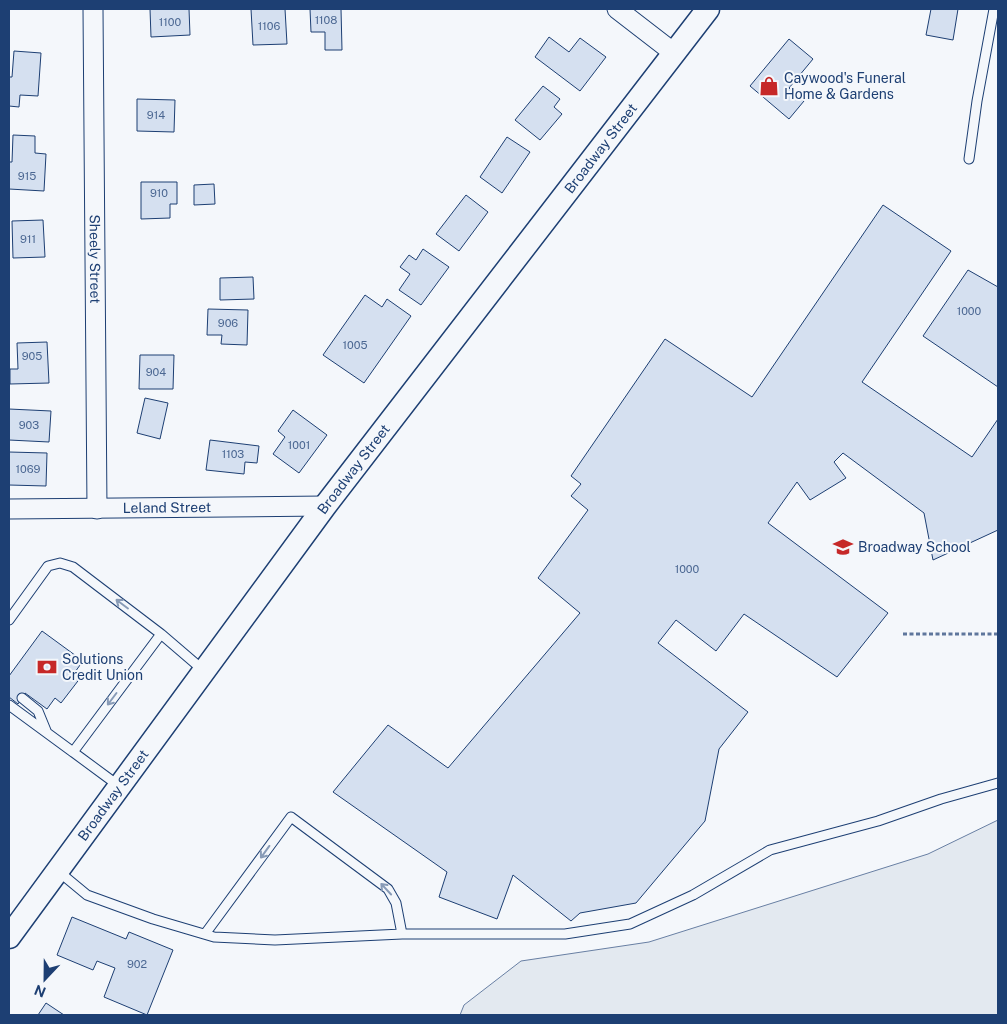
<svg xmlns="http://www.w3.org/2000/svg" width="1007" height="1024" font-family="'Public Sans',sans-serif">
<rect width="100%" height="100%" fill="#f4f7fb"/>
<path fill="#e3e9f0" stroke="#687fa3" d="M998,820V1015H460L464,1005L521,961L649,942L928,854Z"/>
<path fill="#d5e0f0" stroke="#1d3f73" d="M150,9H189L190,35L151,37Z
M251,9H285L287,44L253,45Z
M310,9H341L342,50H325V32H311Z
M931,9H958L953,40L926,35Z
M549,37L569,52L580,38L606,57L580,91L535,57Z
M789,39L813,59L789,88L804,101L789,119L750,86Z
M14,51L41,53L38,96L20,95L19,107L9,106V77H12Z
M543,86L560,99L554,107L562,114L540,140L515,120Z
M137,99L175,100L174,132L137,131Z
M13,135L35,136V153L46,154L44,191L9,189V162H12Z
M507,137L530,152L502,193L480,177Z
M141,182H177V204H170V218L141,219Z
M214,184L215,204L194,205V185Z
M466,195L488,212L459,251L436,234Z
M883,205L951,251L862,382L972,457L998,419V530L933,560L924,513L843,453L834,462L846,478L810,500L797,482L768,523L888,613L837,677L744,614L716,651L676,620L658,643L748,712L719,749L705,821L636,903L580,913L571,921L513,875L497,919L439,897L447,872L333,792L388,725L448,768L580,613L538,578L588,510L571,496L581,484L571,476L665,339L752,397Z
M43,220L45,257L13,258L12,221Z
M423,249L449,267L421,305L399,290L410,274L400,267L409,255L416,260Z
M968,270L998,287V387L923,336Z
M253,277L254,299L220,300V278Z
M365,295L382,307L387,299L411,316L364,383L323,355Z
M208,309L248,310L247,345L221,344L222,335H207Z
M47,342L49,383L10,384V369H18L17,343Z
M140,355H174L173,389H139Z
M145,398L168,403L160,439L137,433Z
M9,409L51,411L49,442L9,440Z
M293,410L327,435L299,473L273,454L285,437L278,431Z
M210,440L259,446L257,463L245,462L244,474L206,470Z
M9,452L47,453L46,486L9,485Z
M42,631L83,661L75,672L81,677L61,703L55,698L47,709L25,693L18,704L9,697V676Z
M72,917L126,939L129,932L173,950L147,1015L104,997L115,968L97,961L93,970L57,955Z
M46,1003L64,1015H38Z"/>
<g fill="none" stroke-linecap="round" stroke-linejoin="round">
<defs>
<path id="service" d="M969,159L977,101L994,9
M9,620L48,566L60,563L73,567L161,634
M22,698L38,711L47,733
M9,705L73,752
M119,786L73,752L161,634L203,670
M58,871L87,895L153,919L214,937L275,940L402,934H565L630,924L693,895L770,850L878,821L941,799L998,783
M205,934L291,817L388,889L396,903L402,934"/>
<g id="minor">
<path id="s1" d="M93,9L97,509"/>
<path d="M617,9L674,53"/>
<path id="s2" d="M9,509L325,506"/>
</g>
<g id="tertiary">
<path id="s3" d="M9,937L325,506L708,9"/>
</g>
</defs>
<use href="#service" stroke="#1d3f73" stroke-width="11"/>
<use href="#minor" stroke="#1d3f73" stroke-width="21"/>
<use href="#tertiary" stroke="#1d3f73" stroke-width="25"/>
<path stroke="#5e769c" stroke-width="3" stroke-dasharray="4 2.5" stroke-linecap="butt" d="M903,634H998"/>
<use href="#service" stroke="#f4f7fb" stroke-width="9"/>
<use href="#minor" stroke="#f4f7fb" stroke-width="19"/>
<use href="#tertiary" stroke="#f4f7fb" stroke-width="22"/>
</g>
<defs><path id="oneway-shaft" d="M-6 0H5M1.5-3L5.5 0L1.5 3" fill="none" stroke-width="1.6" stroke-linecap="round" stroke-linejoin="round" transform="scale(1.25)"/></defs>
<g stroke="#889bb7">
<use href="#oneway-shaft" transform="translate(122 604) rotate(-143)"/>
<use href="#oneway-shaft" transform="translate(112 699) rotate(127)"/>
<use href="#oneway-shaft" transform="translate(265 852) rotate(126)"/>
<use href="#oneway-shaft" transform="translate(386 889) rotate(-133)"/>
</g>
<defs>
<symbol id="shop-bare" viewBox="-9 -9 18 18"><path d="M-5-2.5h2.3a2.7 3.5 0 0 1 5.4 0H5L5.5 6h-11ZM-1.5-2.5h3a1.5 2.3 0 0 0-3 0Z" fill="#c62828" stroke="#f4f7fb" stroke-width="2.5" paint-order="stroke"/></symbol>
<symbol id="school-bare" viewBox="-9 -9 18 18"><path d="M0-5L7-2L0 1L-7-2ZM-4 1L0 2.5L4 1V4Q0 6-4 4Z" fill="#c62828" stroke="#f4f7fb" stroke-width="2.5" paint-order="stroke"/></symbol>
<symbol id="bank-bare" viewBox="-9 -9 18 18"><path d="M-6-4H6V4H-6ZM0-2.3a2.3 2.3 0 1 0 0 4.6a2.3 2.3 0 1 0 0-4.6Z" fill="#c62828" stroke="#f4f7fb" stroke-width="2.5" paint-order="stroke"/></symbol>
</defs>
<g fill-rule="evenodd">
<use href="#shop-bare" x="755" y="72" width="28" height="28"/>
<use href="#school-bare" x="829" y="533" width="28" height="28"/>
<use href="#bank-bare" x="33" y="653" width="28" height="28"/>
</g>
<g text-anchor="middle" stroke-width="4" stroke-linejoin="round" paint-order="stroke">
<g font-size="11" fill="#4b6792">
<text x="326" y="24">1108</text>
<text x="170" y="26">1100</text>
<text x="269" y="30">1106</text>
<text x="156" y="119">914</text>
<text x="27" y="180">915</text>
<text x="159" y="197">910</text>
<text x="28" y="243">911</text>
<text x="969" y="315">1000</text>
<text x="228" y="327">906</text>
<text x="355" y="349">1005</text>
<text x="32" y="360">905</text>
<text x="156" y="376">904</text>
<text x="29" y="429">903</text>
<text x="299" y="449">1001</text>
<text x="233" y="458">1103</text>
<text x="28" y="473">1069</text>
<text x="687" y="573">1000</text>
<text x="137" y="968">902</text>
</g>
<g font-size="14" fill="#1d3f73" stroke="#f4f7fb" text-anchor="start">
<text x="784" y="83">Caywood's Funeral<tspan x="784" dy="16">Home &amp; Gardens</tspan></text>
<text x="858" y="552">Broadway School</text>
<text x="62" y="664">Solutions<tspan x="62" dy="16">Credit Union</tspan></text>
</g>
<g font-size="14" fill="#1d3f73" stroke="#f4f7fb">
<text dy="5" stroke="none"><textPath href="#s3" startOffset="986">Broadway Street</textPath></text>
<text dy="5" stroke="none"><textPath href="#s1" startOffset="250">Sheely Street</textPath></text>
<text dy="5" stroke="none"><textPath href="#s3" startOffset="581">Broadway Street</textPath></text>
<text dy="5" stroke="none"><textPath href="#s2" startOffset="158">Leland Street</textPath></text>
<text dy="5" stroke="none"><textPath href="#s3" startOffset="176">Broadway Street</textPath></text>
</g>
</g>
<rect width="1007" height="1024" fill="none" stroke="#1d3f73" stroke-width="20"/>
<g transform="translate(45 979) rotate(202)" stroke="#f4f7fb" stroke-width="4" paint-order="stroke">
<path d="M0-4L9 19L0 12L-9 19Z" fill="#1d3f73"/>
<text y="-8" font-size="14" font-weight="bold" text-anchor="middle" fill="#1d3f73">N</text>
</g>
</svg>
